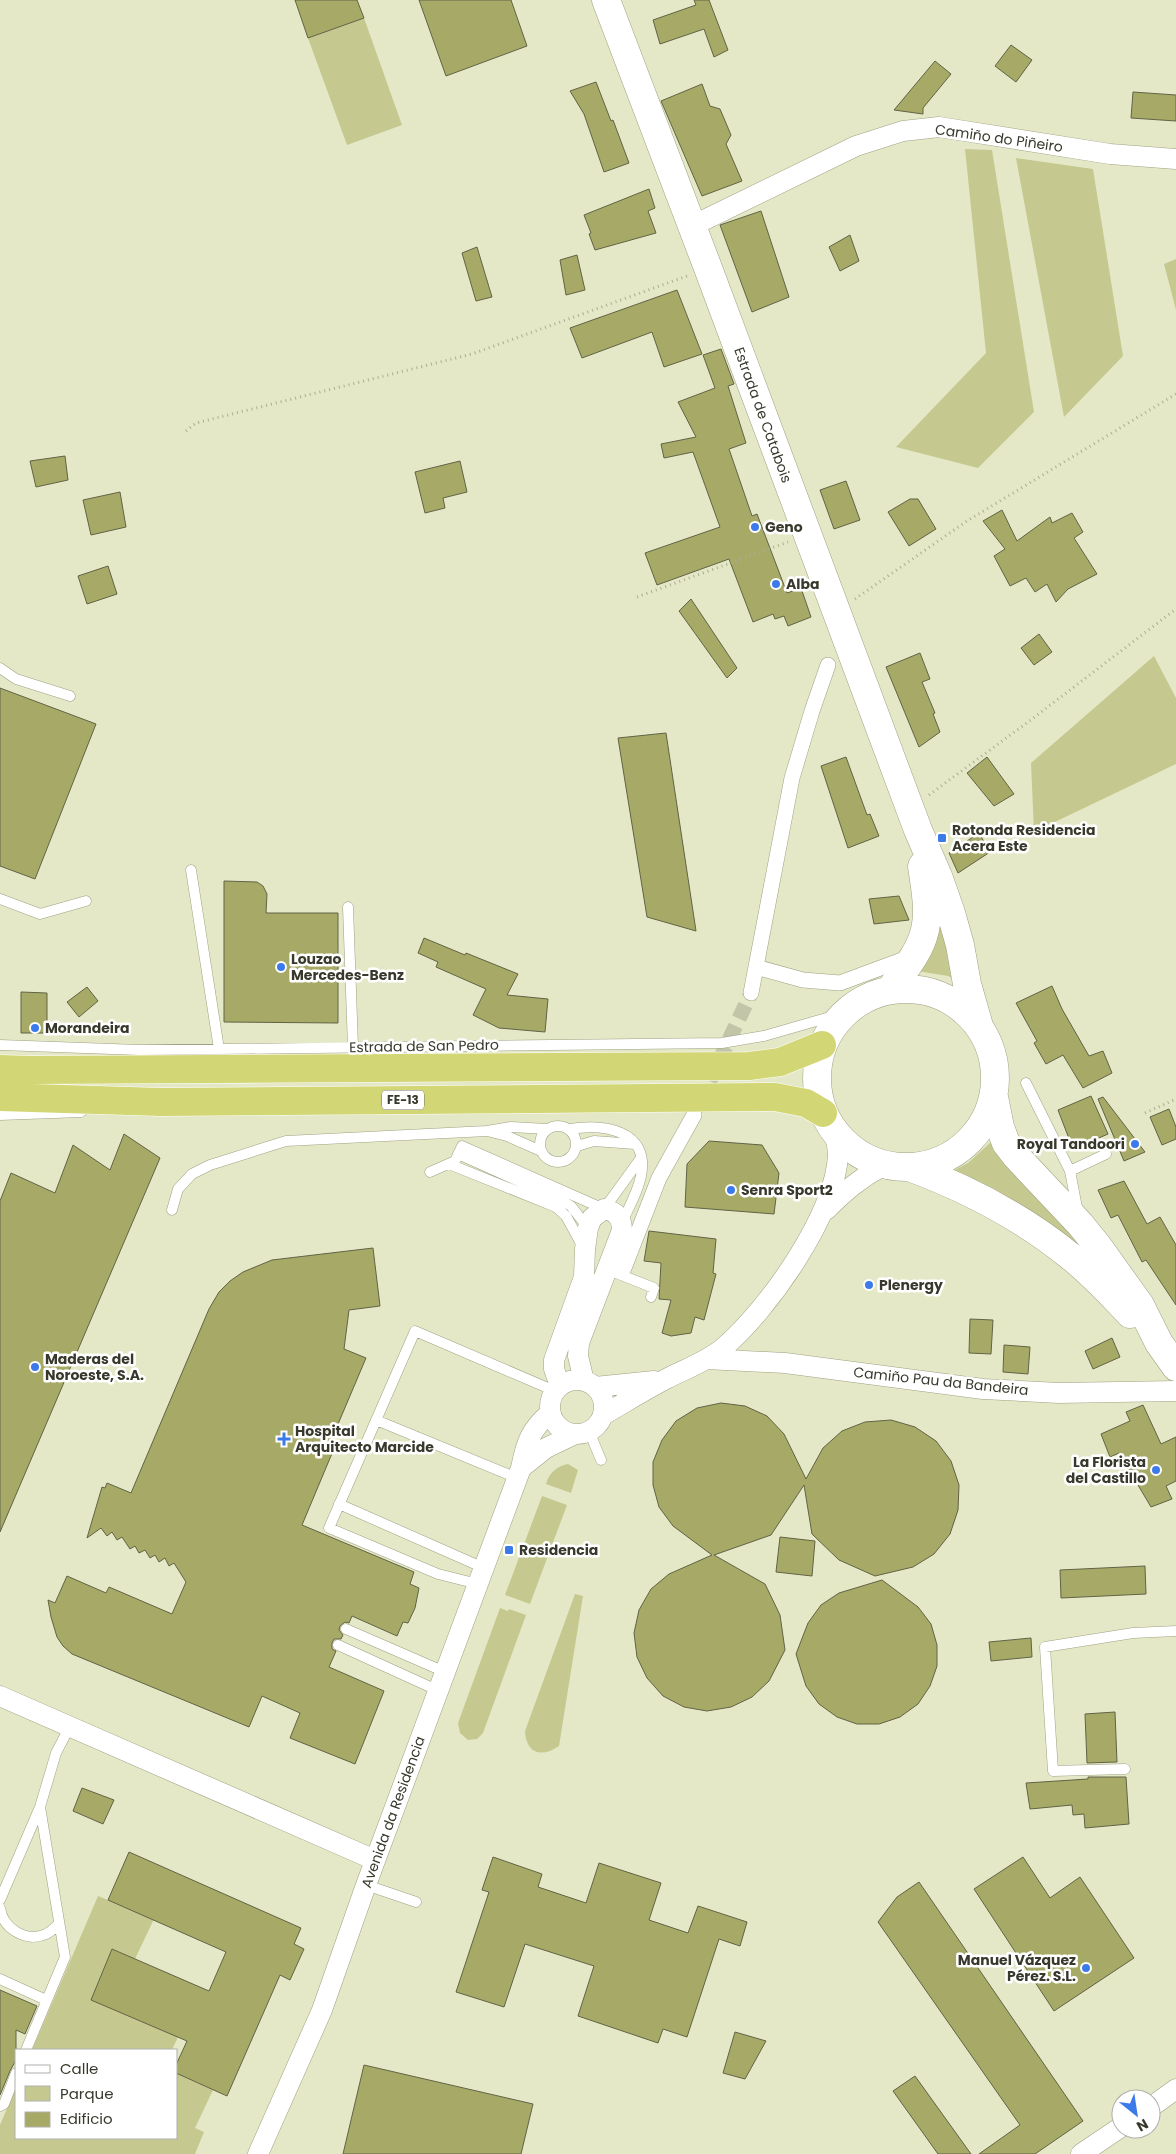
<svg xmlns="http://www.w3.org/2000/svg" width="1176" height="2154" font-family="Poppins,sans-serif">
<rect width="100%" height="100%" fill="#e5e8c7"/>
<path fill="#c5c990" d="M364,18L402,125L347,145L308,38Z
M965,149L992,150L1034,412L978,468L896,447L986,353Z
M1016,158L1093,169L1123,356L1064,417Z
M1176,259V310L1164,264Z
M1154,656L1176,698V764L1034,832L1031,763Z
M931,882L961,983L948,976L917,971Z
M991,1142L1128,1297L953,1171L968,1163Z
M568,1464L578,1470L571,1493L546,1484C549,1473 557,1466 568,1464Z
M542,1496L567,1505L530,1604L505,1595Z
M575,1594L583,1596L559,1746C542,1758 526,1754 525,1731Z
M500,1608L508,1611L509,1609L526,1615L483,1733L477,1739L468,1740L460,1733L458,1723Z
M98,1896L154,1919L135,1959L112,1949L92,2000L178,2037L172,2050H32Z
M176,2073L213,2090L195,2128L204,2132L195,2154H0V2125L16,2087V2138H176Z"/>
<path fill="#a7aa66" stroke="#616346" d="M295,0H357L364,18L308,38Z
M419,0H511L527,46L446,76Z
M694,0H709L728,50L714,57L704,29L660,44L653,20L696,5Z
M1011,45L1032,60L1016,82L995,66Z
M935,61L951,74L923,108V114L894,110Z
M596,82L611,121L613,120L629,163L604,172L584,114L570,91Z
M702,84L710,106L720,109L731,135L726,144L742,181L702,196L661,101Z
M1133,92L1176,95V121L1131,118Z
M649,189L655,208L648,211L656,233L595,250L589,234L591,233L584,215Z
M761,211L789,297L752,312L720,225Z
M850,235L859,261L840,271L829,247Z
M477,247L492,297L476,301L462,253Z
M577,255L585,290L566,295L560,260Z
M677,290L702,354L664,367L652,332L582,358L570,328Z
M721,349L734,384L728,386L746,443L729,449L752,516L757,514L787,593L801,588L811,617L788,626L784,616L775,619L773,614L753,622L729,559L657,585L645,553L720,527L693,452L664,458L661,444L696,437L678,402L715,388L703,355Z
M65,456L68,480L36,487L30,461Z
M460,461L467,492L443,498L445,508L425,513L415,472Z
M846,481L860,520L834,529L820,490Z
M120,492L126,527L91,535L83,500Z
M910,499H918L936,529L909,546L888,512Z
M1002,510L1017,541L1050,517L1052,523L1072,513L1083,532L1074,538L1097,574L1068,589L1056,602L1047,584L1035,592L1026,578L1010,586L994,556L1005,549L983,521Z
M108,566L117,594L87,604L78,576Z
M691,599L737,668L727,678L679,611Z
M1039,634L1052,652L1034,665L1021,648Z
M920,653L930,679L922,682L935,713L933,714L940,732L919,747L886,667Z
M0,688L96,724L35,879L0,866Z
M666,733L696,931L647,917L618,738Z
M846,757L867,815L870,814L879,836L848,848L821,766Z
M987,757L1014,794L994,806L967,773Z
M979,833L990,852L958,873L949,853Z
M224,881L257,882L263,886L267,894L266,913H338V1023L224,1022Z
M899,896L909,920L874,924L869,899Z
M424,938L465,955L466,953L518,974L507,995L548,999L545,1032L499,1028L473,1015L486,989L436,967L438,962L418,953Z
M1052,986L1062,1009L1089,1056L1103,1051L1112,1073L1083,1088L1063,1055L1046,1064L1034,1043L1037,1041L1016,1003Z
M87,987L98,1001L79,1017L67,1002Z
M21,992L47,993V1033H21Z
M1091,1096L1108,1134L1073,1149L1058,1110Z
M1103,1097L1145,1152L1124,1161L1098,1099Z
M1169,1109L1176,1127V1139L1162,1145L1150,1117Z
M124,1134L160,1158L0,1532V1201L11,1173L55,1193L73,1145L110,1170Z
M709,1141L762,1145L779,1173L774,1214L685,1207L687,1164Z
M1124,1181L1147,1224L1160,1217L1176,1245V1305L1146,1260L1142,1262L1118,1215L1111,1218L1098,1190Z
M649,1231L716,1239L713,1273L716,1274L704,1320L695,1317L691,1333L671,1336L662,1333L671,1300L659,1299L661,1263L644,1261Z
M373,1248L380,1306L349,1310L344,1349L366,1358L330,1443L333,1451L302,1525L414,1572L410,1584L419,1588L415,1608L408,1623L403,1622L397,1636L352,1616L349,1623L345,1622L340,1626L339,1630L343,1635L341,1639H334L332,1643V1649L336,1651L329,1667L384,1691L355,1764L290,1738L300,1713L262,1696L249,1727L72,1654L63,1646L57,1637L51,1617L48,1600L55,1603L67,1576L106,1593L109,1587L172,1614L186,1582L174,1563L169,1566L165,1558L159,1562L155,1555L150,1558L145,1550L139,1553L135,1546L130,1549L122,1537L117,1540L112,1532L107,1536L101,1528L87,1538L102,1487L105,1488L107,1483L131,1493L209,1309L219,1292L230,1281L243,1272L272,1260Z
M970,1319L993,1320L991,1354L969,1353Z
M1112,1338L1120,1357L1093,1369L1085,1351Z
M1004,1345L1030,1347L1028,1374L1003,1372Z
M721,1403L745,1406L767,1416L784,1434L806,1479L823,1448L842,1431L865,1422L891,1420L915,1427L936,1441L951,1461L959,1485L958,1510L950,1534L934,1554L913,1567L875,1576L839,1560L812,1534L804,1485L771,1535L714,1555L765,1584L780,1615L785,1650L769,1681L752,1697L731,1707L707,1711L684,1707L663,1696L647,1678L637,1657L634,1633L639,1610L651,1589L669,1574L712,1555L673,1526L659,1507L653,1485V1462L662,1440L676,1421L697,1408Z
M1143,1405L1161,1444L1176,1437V1481L1166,1486L1172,1499L1151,1507L1119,1453L1110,1457L1101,1434L1130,1421L1126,1412Z
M780,1537L815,1541L812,1576L776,1572Z
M1145,1566L1146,1594L1061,1598L1060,1570Z
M882,1580L918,1607L931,1624L937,1645V1666L930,1686L918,1704L900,1717L879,1724H857L837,1717L819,1704L806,1686L796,1654L808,1623L821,1605L839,1593Z
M1031,1638L1032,1657L991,1661L989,1642Z
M1115,1712L1117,1762L1087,1763L1085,1714Z
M1088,1777H1126L1129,1824L1085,1828L1084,1814L1073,1815L1072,1805L1030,1809L1026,1783L1088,1779Z
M82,1788L114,1800L103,1824L73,1811Z
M129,1852L301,1928L294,1944L304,1949L290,1980L280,1975L227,2096L176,2073V2065L187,2041L91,2000L112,1949L209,1991L226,1952L108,1900Z
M493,1857L542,1874L538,1887L586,1903L599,1863L661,1883L649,1920L688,1933L698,1906L747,1922L740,1946L719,1939L687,2037L663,2029L658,2043L578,2016L594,1966L525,1944L504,2007L456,1992L489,1892L482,1890Z
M1023,1857L1050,1898L1080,1877L1134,1958L1054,2011L974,1889Z
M919,1882L1083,2121L1035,2154H979L1020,2125L878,1922L897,1897Z
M0,1990L37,2006L25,2034L16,2030V2060L10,2071L0,2095Z
M735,2032L766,2041L745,2079L723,2073Z
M364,2065L533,2104L521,2154H343Z
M915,2076L971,2154H938L893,2091Z"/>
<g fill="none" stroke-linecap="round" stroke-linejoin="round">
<path stroke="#c2c5a8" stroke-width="15" stroke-dasharray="15 8" stroke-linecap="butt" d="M700,1102L751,993"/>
<defs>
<path id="service" d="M0,668L16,679L70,696
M191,870L219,1049
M0,899L40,914L86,901
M348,907L353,1047
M0,1045L140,1050L722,1043L764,1036L844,1013
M1026,1083L1070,1171L1078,1213
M0,1115L81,1112
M540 1144a18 18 0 1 1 36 0a18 18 0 1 1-36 0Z
M570,1129C603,1124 650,1129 641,1176C638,1192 629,1207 622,1222
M491,1132L507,1136L541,1151
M577,1146L594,1141L635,1144
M458,1154L559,1199L571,1206L588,1228
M449,1164L556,1207L566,1216L583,1247
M1070,1171L1106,1154
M430,1172L455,1161L462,1146L604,1209L641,1158
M172,1210L178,1189L192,1174L210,1165L286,1141L487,1131L511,1127L547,1129
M606,1269L654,1288L651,1297
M376,1420L517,1478
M589,1431L601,1460
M339,1504L484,1568
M478,1584L438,1574L329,1528L415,1331L555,1391
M346,1629L445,1672
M338,1645L439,1691
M1125,1769L1053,1771L1045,1647L1133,1633L1176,1631
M366,1885L416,1902
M0,1900L40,1807
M0,1908C3,1929 27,1943 46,1934C51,1932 55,1927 59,1924
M0,1979L46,2000
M26,2050L65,1957L40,1807L56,1753L70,1726
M0,2106L4,2104L16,2073"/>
<path id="pedestrian" d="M756,967L803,980L840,983L910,957
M751,993L792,778L812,711L828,665
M624,1268L659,1178L694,1115"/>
<path id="minor" d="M692,226L856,146L903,131L939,127L1110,154L1176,159
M826,1210C844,1192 860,1178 883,1166
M706,1359L785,1363L983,1389L1059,1393L1176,1391
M550 1407a27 27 0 1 1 54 0a27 27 0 1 1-54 0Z
M560,1386L554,1369V1360L584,1277L585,1249L588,1228L592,1218L604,1209C616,1211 622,1218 622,1230L579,1343L578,1356L584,1381
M595,1387L654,1381
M603,1415C624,1403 645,1390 666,1379C685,1369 706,1362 723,1348C768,1310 835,1215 838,1155C838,1148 836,1140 834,1132
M521,1468L546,1448L573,1435
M0,1696L375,1860
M1151,2107L1176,2089
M258,2154L322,2010L366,1885L521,1468C526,1443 530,1430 550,1413
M1081,2154L1121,2127"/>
<path id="secondary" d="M606,0L708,268L918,830L938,876L951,913L960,945L967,984L979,1026
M892,987C903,972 917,955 923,937C931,914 925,889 922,866
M817 1078a89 89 0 1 1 178 0a89 89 0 1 1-178 0Z
M994,1097L1000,1127L1006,1143L1016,1156L1080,1224L1097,1245L1140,1305L1159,1343L1176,1367
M909,1167C966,1188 1022,1217 1070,1256C1092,1273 1111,1294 1130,1314"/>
<path id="trunk" d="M0,1069L32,1070L749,1066L780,1062L822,1045
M0,1097L161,1102L775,1097L806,1103L823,1113"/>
</defs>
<use href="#service" stroke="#9fa182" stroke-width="11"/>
<use href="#pedestrian" stroke="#9fa182" stroke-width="16"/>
<use href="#minor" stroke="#9fa182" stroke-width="21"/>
<use href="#secondary" stroke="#9fa182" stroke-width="29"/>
<use href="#trunk" stroke="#fff" stroke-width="29"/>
<path stroke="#abad93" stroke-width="3" stroke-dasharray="1 4" stroke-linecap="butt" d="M186,431L196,423L472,354L687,276
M637,597L788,542
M855,599L967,521L1176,394
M929,795L1032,719L1176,609
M1145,1113L1176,1099"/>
<use href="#service" stroke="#fff" stroke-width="10"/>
<use href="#pedestrian" stroke="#fff" stroke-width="15"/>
<use href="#minor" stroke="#fff" stroke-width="20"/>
<use href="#secondary" stroke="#fff" stroke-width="28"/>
<use href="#trunk" stroke="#d2d674" stroke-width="28"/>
</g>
<g fill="#3d7ae9" stroke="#fff" stroke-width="2">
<circle cx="755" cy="527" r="5"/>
<circle cx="776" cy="584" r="5"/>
<rect x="937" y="833" width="10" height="10" rx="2.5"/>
<circle cx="281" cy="967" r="5"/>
<circle cx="35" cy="1028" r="5"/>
<circle cx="1135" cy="1144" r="5"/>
<circle cx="731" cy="1190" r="5"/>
<circle cx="869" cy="1285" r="5"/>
<circle cx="35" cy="1367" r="5"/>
<path d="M281.5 1431.5h5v5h5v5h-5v5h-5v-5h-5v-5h5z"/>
<circle cx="1156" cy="1470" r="5"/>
<rect x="504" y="1545" width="10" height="10" rx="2.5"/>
<circle cx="1086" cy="1968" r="5"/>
</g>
<g text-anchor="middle" stroke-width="5" stroke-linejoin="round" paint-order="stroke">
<rect fill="#fff" stroke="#74746b" stroke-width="1" x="382" y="1090.5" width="42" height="19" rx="4"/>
<g font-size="12" font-weight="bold" fill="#38392c">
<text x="403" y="1104">FE-13</text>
</g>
<g font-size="14" fill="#38392c" stroke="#fff">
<text transform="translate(999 138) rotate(8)" y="5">Camiño do Piñeiro</text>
<text transform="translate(763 415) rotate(70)" y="5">Estrada de Catabois</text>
<text transform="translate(424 1046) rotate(-1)" y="5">Estrada de San Pedro</text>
<text transform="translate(941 1381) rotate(6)" y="5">Camiño Pau da Bandeira</text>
<text transform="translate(393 1812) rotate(-70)" y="5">Avenida da Residencia</text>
</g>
<g font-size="14" font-weight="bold" fill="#38392c" stroke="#fff" text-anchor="start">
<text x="765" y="532">Geno</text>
<text x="786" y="589">Alba</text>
<text x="952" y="835">Rotonda Residencia<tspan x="952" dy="16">Acera Este</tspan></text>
<text x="291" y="964">Louzao<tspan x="291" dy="16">Mercedes-Benz</tspan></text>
<text x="45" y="1033">Morandeira</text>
<text x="1125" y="1149" text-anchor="end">Royal Tandoori</text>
<text x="741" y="1195">Senra Sport2</text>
<text x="879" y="1290">Plenergy</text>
<text x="45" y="1364">Maderas del<tspan x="45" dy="16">Noroeste, S.A.</tspan></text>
<text x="295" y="1436">Hospital<tspan x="295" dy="16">Arquitecto Marcide</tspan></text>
<text x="1146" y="1467" text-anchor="end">La Florista<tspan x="1146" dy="16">del Castillo</tspan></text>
<text x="519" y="1555">Residencia</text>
<text x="1076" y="1965" text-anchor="end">Manuel Vázquez<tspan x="1076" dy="16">Pérez. S.L.</tspan></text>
</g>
</g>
<rect x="15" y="2049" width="162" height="90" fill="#ffffff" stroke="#afb0ab"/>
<rect x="25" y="2065" width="25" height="8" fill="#ffffff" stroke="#afb0ab"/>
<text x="60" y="2074" font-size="15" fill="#38392c">Calle</text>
<rect x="25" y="2086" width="25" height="15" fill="#c5c990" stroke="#afb0ab"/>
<text x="60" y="2099" font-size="15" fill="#38392c">Parque</text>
<rect x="25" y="2112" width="25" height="15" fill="#a7aa66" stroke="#afb0ab"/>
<text x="60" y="2124" font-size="15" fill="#38392c">Edificio</text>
<g transform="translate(1136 2114) rotate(150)"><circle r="24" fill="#ffffff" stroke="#afb0ab"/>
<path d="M0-4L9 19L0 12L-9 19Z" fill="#3d7ae9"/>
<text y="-8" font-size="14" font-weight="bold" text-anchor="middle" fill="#38392c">N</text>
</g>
</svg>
